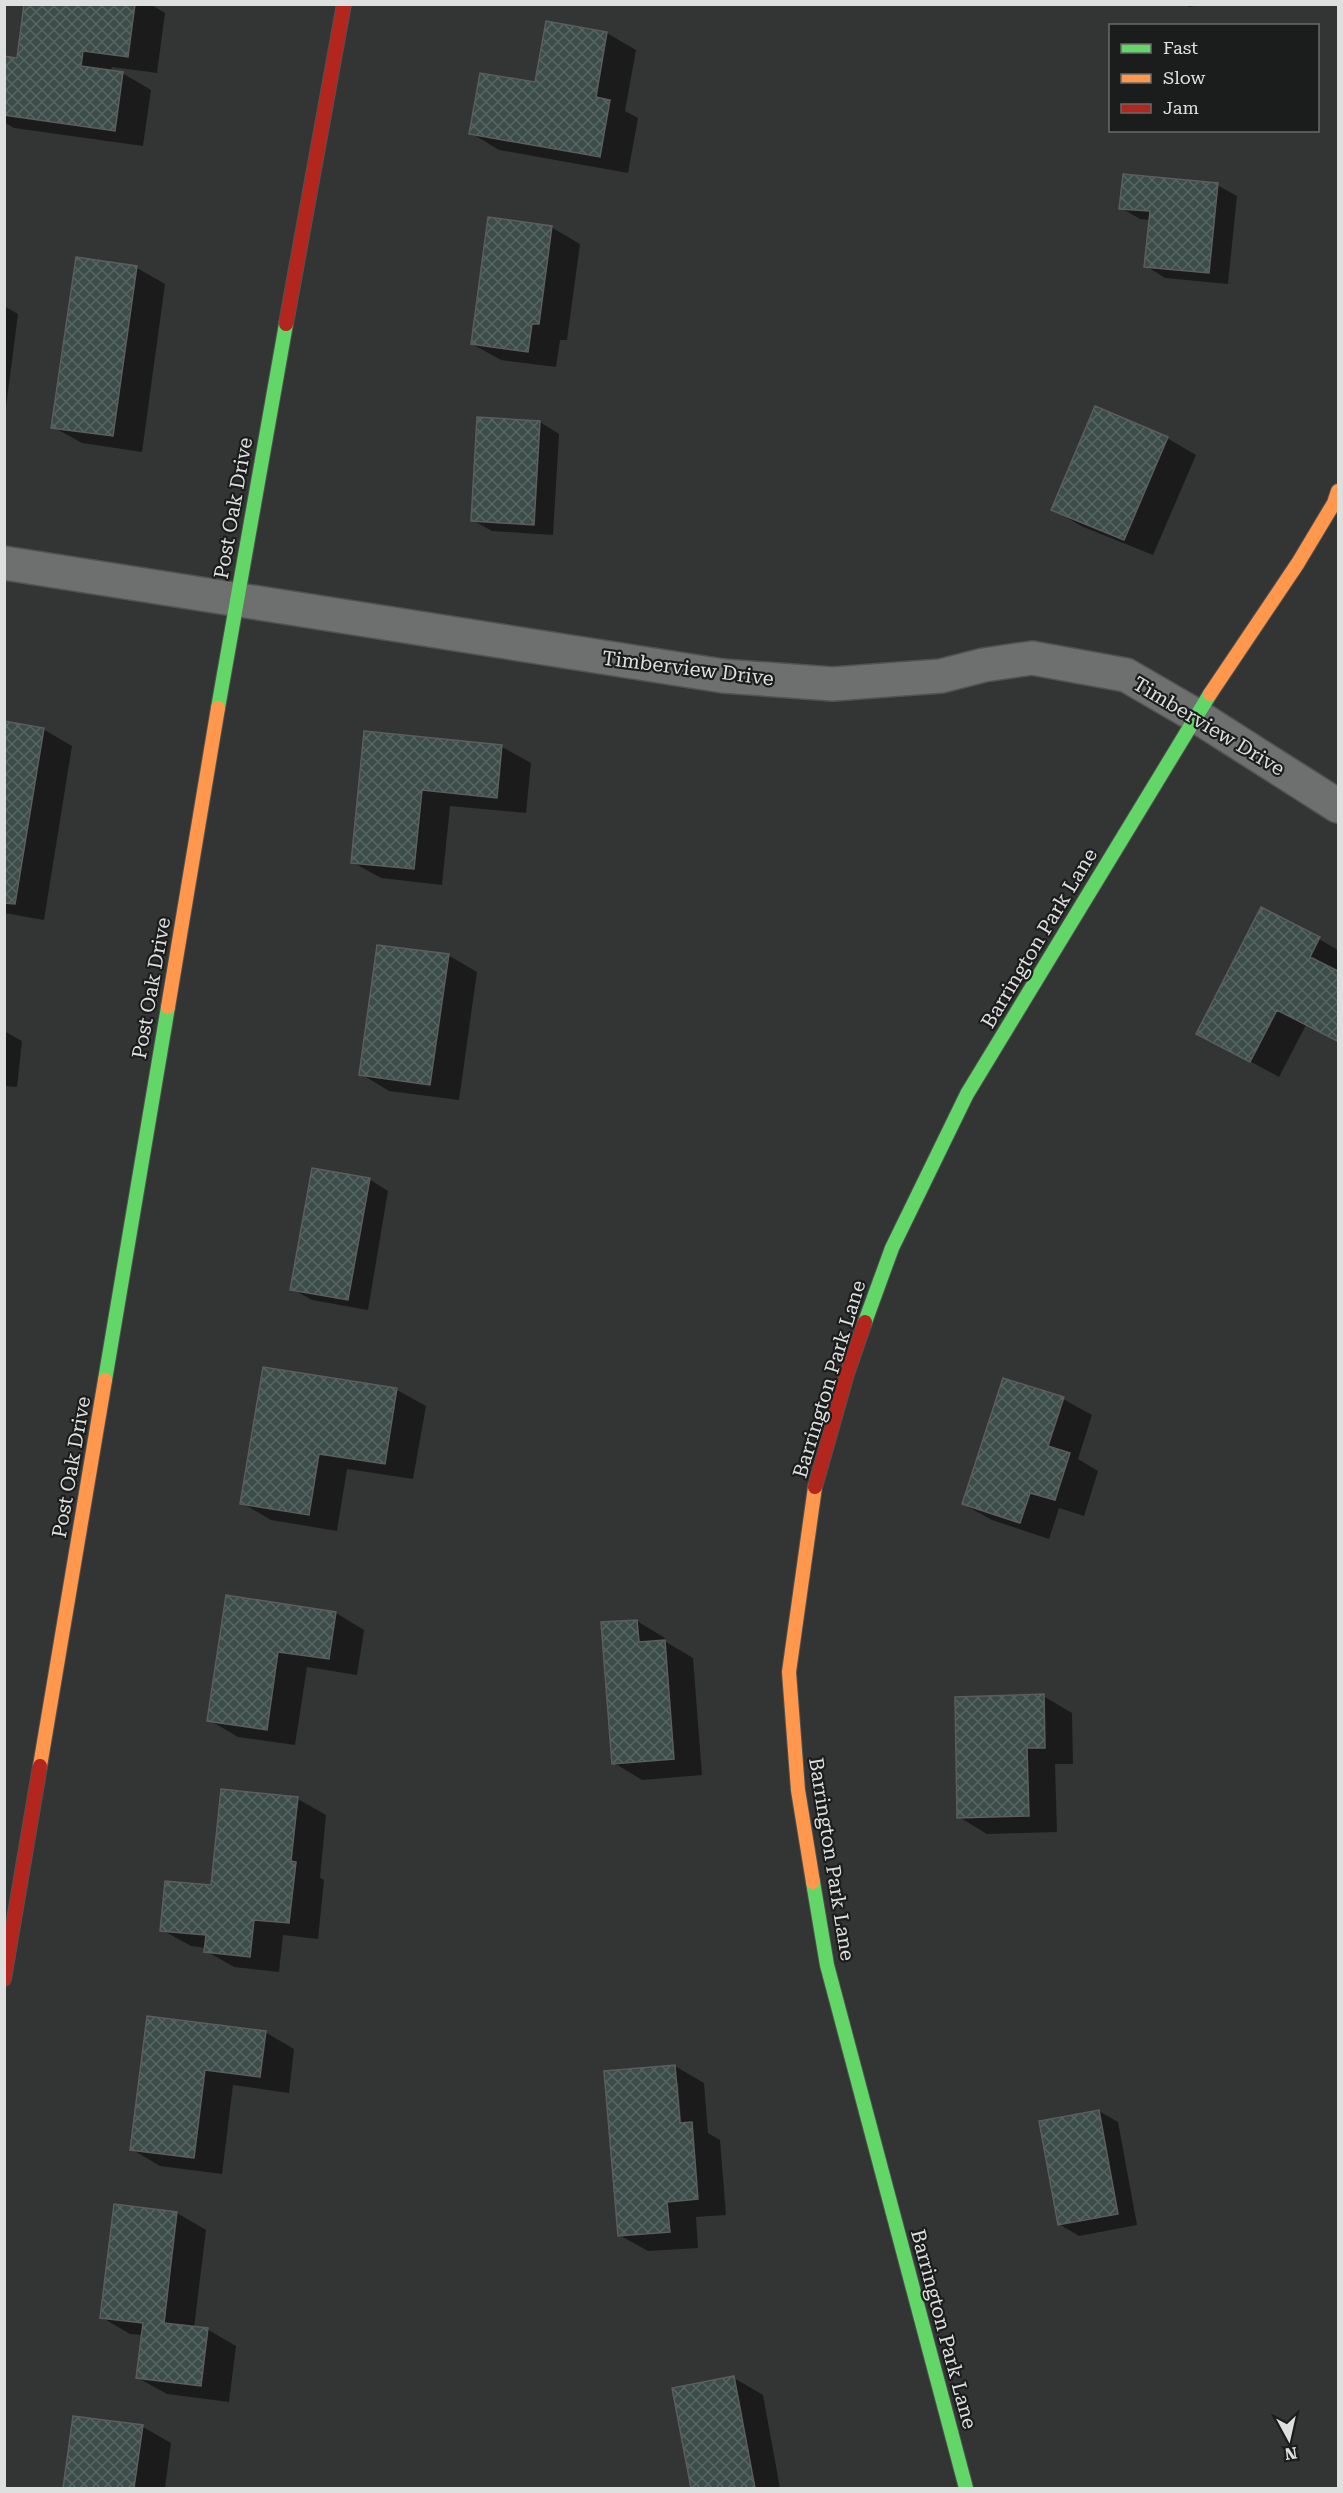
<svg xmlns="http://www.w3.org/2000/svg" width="1343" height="2493" font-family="'Roboto Serif',serif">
<defs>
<pattern id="building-cross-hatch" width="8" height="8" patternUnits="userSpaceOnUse" patternTransform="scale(1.5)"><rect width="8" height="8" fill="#3b4c49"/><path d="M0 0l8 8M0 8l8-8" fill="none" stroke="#576663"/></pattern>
</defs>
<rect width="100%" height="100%" fill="#333434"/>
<path fill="#0007" fill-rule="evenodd" d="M26,4H150L165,13L157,73L112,67L111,72L122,73L151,90L143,146L14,128L4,122V57L18,59Z
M1186,4H1206L1189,7Z
M547,23L607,33L636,50L625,111L638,118L628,173L499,150L471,133L536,84Z
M1217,185L1237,196L1228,284L1165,278L1146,266L1151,220L1140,219L1121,208Z
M551,227L580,244L567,340H560L556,367L501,360L472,344Z
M137,268L165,284L142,452L82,443L53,427Z
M4,306L18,314L4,423Z
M540,422L559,434L553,535L492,531L472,520Z
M1167,438L1196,455L1153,555L1081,526L1053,509Z
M4,723L43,729L72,746L44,920L4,913Z
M366,733L502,747L531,763L526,813L450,806L442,885L381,878L352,862Z
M1319,939L1338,950V1042L1306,1025L1279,1077L1198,1033Z
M448,955L477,972L459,1100L389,1091L361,1074Z
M4,1031L22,1041L17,1087L4,1086Z
M369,1179L388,1191L368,1310L312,1300L292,1289Z
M265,1368L397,1390L426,1406L413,1479L347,1469L337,1531L271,1520L242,1503Z
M1063,1399L1092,1415L1078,1459L1098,1471L1084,1516L1059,1508L1049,1539L992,1520L963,1504Z
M227,1597L336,1613L364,1630L357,1675L307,1667L295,1745L238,1737L209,1720Z
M637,1621L665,1638L666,1642L693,1658L702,1775L642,1780L614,1763Z
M1043,1696L1072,1713L1073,1764H1055L1057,1832L987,1834L959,1817Z
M298,1799L326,1815L320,1878L324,1880L318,1939L283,1935L279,1972L234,1967L206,1951V1948L191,1946L162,1930L212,1887Z
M148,2018L265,2032L294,2049L289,2093L233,2085L222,2174L160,2166L131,2149Z
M675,2066L704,2083L708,2133L720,2140L726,2215L696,2217L698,2248L648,2251L619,2235ZM675,2083H678L682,2130H679Z
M1099,2111L1118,2122L1137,2225L1079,2236L1059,2224Z
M115,2206L177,2213L206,2230L194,2328L207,2329L236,2346L229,2402L167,2394L138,2378L143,2335L130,2334L101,2317Z
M734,2378L763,2395L780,2488H692L673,2389Z
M74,2418L143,2427L171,2443L165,2488H64Z"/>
<path fill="url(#building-cross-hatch)" stroke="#5c5d5d" stroke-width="1.5" d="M24,4H135L128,57L83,51L81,66L123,72L115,131L4,115V56L17,58Z
M546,21L607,32L596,97L610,100L600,157L469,134L480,73L535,82Z
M1123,174L1218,183L1209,273L1144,267L1150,211L1119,209Z
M488,217L552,226L539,324H532L528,352L471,344Z
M76,257L137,266L113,436L51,428Z
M1095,406L1168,437L1124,540L1051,510Z
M477,417L540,421L534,525L471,521Z
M4,721L44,728L15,904L4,903Z
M364,731L502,745L497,798L422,790L414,869L351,863Z
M1261,907L1320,937L1310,957L1338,971V1037L1337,1041L1277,1010L1250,1062L1196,1034Z
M377,945L449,954L430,1085L359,1075Z
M312,1168L370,1178L348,1300L290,1290Z
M263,1367L397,1388L385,1464L319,1454L309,1515L240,1504Z
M1003,1378L1064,1397L1048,1446L1070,1453L1055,1500L1030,1493L1020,1523L962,1504Z
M226,1595L336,1612L329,1659L278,1652L267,1730L207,1721Z
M637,1620L639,1642L665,1640L674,1759L612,1764L601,1622Z
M1044,1694L1045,1748H1027L1029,1816L957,1818L955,1697Z
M221,1789L298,1797L291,1861L296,1862L289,1923L254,1920L250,1957L204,1952L206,1935L160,1931L165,1881L211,1885Z
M147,2016L266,2031L260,2077L205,2070L194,2158L130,2150Z
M675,2065L680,2123L692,2122L698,2199L667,2202L670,2232L618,2236L604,2071Z
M1099,2110L1118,2214L1058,2225L1039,2121Z
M114,2204L177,2212L164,2323L208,2328L201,2386L136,2378L143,2323L100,2318Z
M734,2376L755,2488H691L672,2388Z
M73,2416L143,2425L134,2488H63Z"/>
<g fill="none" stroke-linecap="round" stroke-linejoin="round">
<defs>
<path id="street" d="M4,563L723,676L833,684L941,676L984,665L1032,658L1126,675L1195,715L1338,806"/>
<path id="fast" d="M218,708L286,324
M865,1322L892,1248L967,1094L1210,694
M105,1380L168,1007
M813,1882L827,1965L966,2488"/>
<path id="slow" d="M1210,694L1298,563L1334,503L1338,491
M168,1007L218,708
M40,1766L105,1380
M813,1882L798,1790L789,1672L815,1487"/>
<path id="jam" d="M286,324L344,4
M815,1487L847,1374L865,1322
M4,1979L40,1766"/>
</defs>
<use href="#street" stroke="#515352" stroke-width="36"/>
<use href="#fast" stroke="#515352" stroke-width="16"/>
<use href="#slow" stroke="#515352" stroke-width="16"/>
<use href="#jam" stroke="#515352" stroke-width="16"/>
<use href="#street" stroke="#6e7070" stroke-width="33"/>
<use href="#fast" stroke="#63d668" stroke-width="14"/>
<use href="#slow" stroke="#ff974d" stroke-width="14"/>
<use href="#jam" stroke="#b3261e" stroke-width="14"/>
</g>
<g text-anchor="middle" stroke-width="4.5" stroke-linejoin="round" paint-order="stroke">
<g font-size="20" fill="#dee0df" stroke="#1b1c1c">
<text transform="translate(233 508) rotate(-80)" y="7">Post Oak Drive</text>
<text transform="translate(688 668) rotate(7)" y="7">Timberview Drive</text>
<text transform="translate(1209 726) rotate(31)" y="7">Timberview Drive</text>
<text transform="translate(1039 938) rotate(-59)" y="7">Barrington Park Lane</text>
<text transform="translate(151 988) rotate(-80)" y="7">Post Oak Drive</text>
<text transform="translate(829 1379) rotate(-73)" y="7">Barrington Park Lane</text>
<text transform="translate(71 1467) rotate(-80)" y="7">Post Oak Drive</text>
<text transform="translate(832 1859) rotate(81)" y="7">Barrington Park Lane</text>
<text transform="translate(944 2329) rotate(75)" y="7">Barrington Park Lane</text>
</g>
</g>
<rect width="1343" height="2493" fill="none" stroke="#dee0df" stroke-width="12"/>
<rect x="1109" y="24" width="210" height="108" fill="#1b1c1c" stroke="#696a6a" stroke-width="1.5"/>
<rect x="1121" y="44" width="30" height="9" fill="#63d668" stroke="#696a6a" stroke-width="1.5"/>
<text x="1163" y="54" font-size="18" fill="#dee0df">Fast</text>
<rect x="1121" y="74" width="30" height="9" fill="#ff974d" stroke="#696a6a" stroke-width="1.5"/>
<text x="1163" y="84" font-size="18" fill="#dee0df">Slow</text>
<rect x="1121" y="104" width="30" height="9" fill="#b3261e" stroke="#696a6a" stroke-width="1.5"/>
<text x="1163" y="114" font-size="18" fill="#dee0df">Jam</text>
<g transform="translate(1289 2439) rotate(172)" stroke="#1b1c1c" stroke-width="4.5" paint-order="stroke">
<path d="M0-4.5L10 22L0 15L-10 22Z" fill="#dee0df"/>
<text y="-9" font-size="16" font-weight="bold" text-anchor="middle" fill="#dee0df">N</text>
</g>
</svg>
